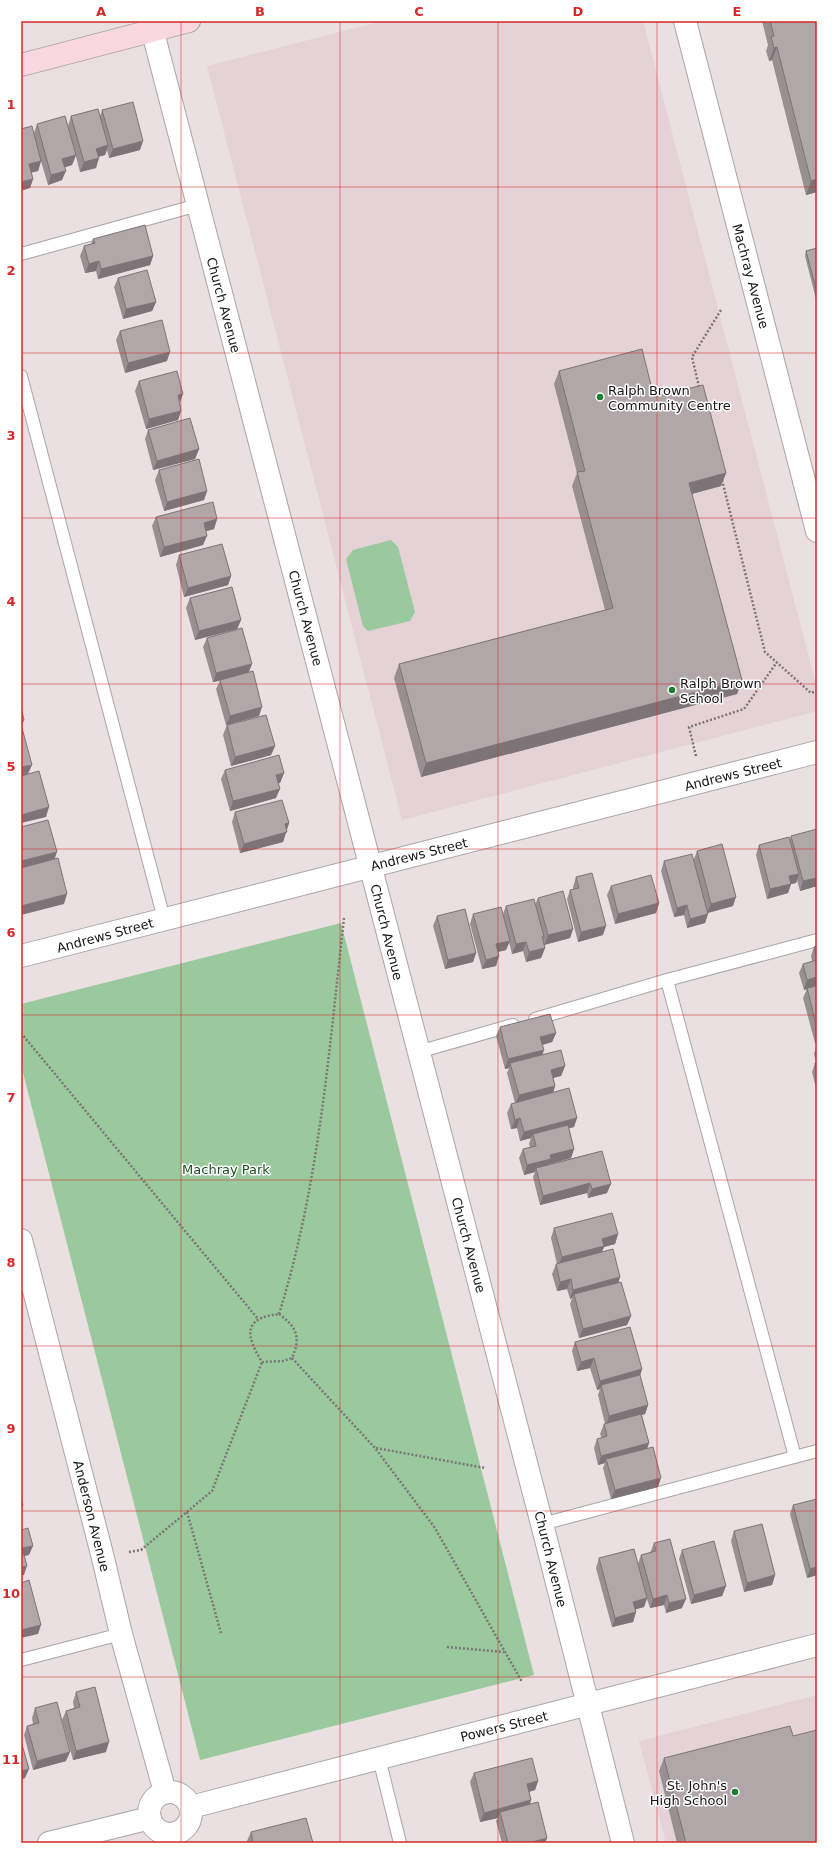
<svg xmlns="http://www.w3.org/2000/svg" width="838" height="1864" font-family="'DejaVu Sans',sans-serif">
<rect width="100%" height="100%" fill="#eadfe1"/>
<path fill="#e5d2d6" d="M382,21H643L817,688V711L402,820L207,66Z
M817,1695V1843H666L639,1741Z"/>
<path fill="#99c99c" d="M391,540L398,547L415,612L410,621L368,631L363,626L346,559L353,550Z
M341,923L534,1675L200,1760L21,1065V1004Z"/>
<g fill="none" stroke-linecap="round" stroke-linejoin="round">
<defs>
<path id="service" d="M21,254L198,205
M21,376L164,919
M667,980L795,1457
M535,1019L667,980L817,940
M418,1052L513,1025
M542,1524L817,1451
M21,1660L121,1634
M379,1758L400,1843"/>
<path id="minor" d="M150,21L542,1524L623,1843
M685,21L817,531
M21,956L817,752
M21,1240L103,1558L121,1634L165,1792
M149 1813a21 21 0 1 1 42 0a21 21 0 1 1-42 0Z
M191,1807L817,1645
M49,1843L150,1818"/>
<path id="secondary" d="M21,65L189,21"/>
</defs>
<use href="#service" stroke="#ada3a5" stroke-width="14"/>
<use href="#minor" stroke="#ada3a5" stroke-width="24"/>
<use href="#secondary" stroke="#ada3a5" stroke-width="24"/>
<path stroke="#7d7577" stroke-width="2.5" stroke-dasharray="2 2" stroke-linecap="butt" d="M699,387L692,357L721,310
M722,480L765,652L811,693L817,691
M696,756L689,727L744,709L777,662
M21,1033L258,1319
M279,1314C319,1186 329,1051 344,918
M279,1314C297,1327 301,1338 292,1358L283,1361L262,1362C246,1336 242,1318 279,1314Z
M292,1358L375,1448L435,1528L522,1682
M376,1448L485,1468
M187,1512L221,1633
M129,1552L141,1550L212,1491L262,1362
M447,1647L504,1652"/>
<use href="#service" stroke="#fff" stroke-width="12"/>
<use href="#minor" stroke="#fff" stroke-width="22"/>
<use href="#secondary" stroke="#f9d8e1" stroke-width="22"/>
</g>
<path fill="#988f90" d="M762,21H817V192L806,195L772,60L769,61L766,51L768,45Z
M102,110L140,150L109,158L107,150L105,155L98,157L96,168L80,172L68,126L71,116H100Z
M37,124L76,155L72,165L65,167L62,180L48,185L41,161L38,171L31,172L33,179L30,188L34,133Z
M93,239L153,256L150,265L98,279L96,271L85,273L80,256L84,246L91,244Z
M817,248V303L805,256L806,251Z
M118,278L156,302L152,311L123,319L114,287Z
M120,331L167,361L125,373L116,340Z
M559,371L654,397L726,473L721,486L692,494L742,680L737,694L421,777L394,678L399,664L605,610L572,486L577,473L554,384Z
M139,381L180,403L181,411L178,420L146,429L135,391Z
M148,430L199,449L195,459L153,470L145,439Z
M159,470L207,491L204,500L164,511L155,480Z
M156,517L217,519L214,529L206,531L203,545L160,557L152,526Z
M179,555L231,576L228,585L184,597L176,565Z
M190,598L241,620L237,629L195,640L186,608Z
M207,638L252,664L249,672L259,716L226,725L216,689L220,681L213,682L203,647Z
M227,725L275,746L271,755L231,766L223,735Z
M225,770L284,773L280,783H278L276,798L230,811L221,779Z
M235,812L289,823L283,842L240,853L232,822Z
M817,829V886L800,891L797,880L796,883L791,884L788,893L767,899L756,855L759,845L790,839L791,836Z
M697,851L733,906L708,913L705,923L687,928L684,915L674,917L661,871L664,861L694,859Z
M576,877L603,935L578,942L567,899L570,890L573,889V887Z
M611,886L659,903L656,913L615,924L607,895Z
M538,898L573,929L570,938L544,945L543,939L545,948L541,958L526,962L523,951L512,954L509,942L506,950L498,952L496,966L482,969L470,924L473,914H503L506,906L535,905Z
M437,916L476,953L473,962L445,969L433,926Z
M817,946V1042L815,1043L803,998L807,989L804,990L799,973L803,964L812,961L811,956L814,947Z
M500,1027L556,1033L552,1042L543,1045L542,1055L565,1066L561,1076L553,1078L555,1086L553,1093L577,1118L574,1127L569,1128L574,1149L571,1158L549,1164L602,1151L607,1193L588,1198L587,1193L540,1205L533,1177L535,1172L524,1175L519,1158L523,1149L530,1147L529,1144L531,1138L520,1141L517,1128L511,1129L507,1113L511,1104L515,1103L507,1073L509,1068L505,1069L496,1036Z
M817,1045V1092L812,1072L815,1063L816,1062L814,1054Z
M554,1228L618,1234L615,1244L604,1247L602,1252L620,1277L618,1283L631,1316L627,1325L579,1338L570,1304L572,1298L570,1299L567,1289L557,1291L552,1274L556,1264H557L551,1238Z
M575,1342L642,1369L640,1376L648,1405L645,1414L642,1415L649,1443L647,1448L658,1487L611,1499L603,1468L605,1463L598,1465L594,1448L597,1439L602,1438L600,1434L604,1424H605L598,1395L600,1389L597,1390L590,1368L577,1371L572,1351Z
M793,1505L817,1575L807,1578L790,1514Z
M734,1531L775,1575L772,1585L744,1592L731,1541Z
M654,1543L682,1608L666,1613L664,1605L650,1608L647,1599L644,1607L635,1609L636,1612L633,1622L612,1627L596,1568L599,1558L638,1564L641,1555L650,1553Z
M682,1550L726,1586L722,1596L691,1604L679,1559Z
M76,1692L106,1752L73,1760L62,1720L66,1711L74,1708L73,1702Z
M35,1708L66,1761L33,1770L24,1735L27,1726L33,1724L32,1718Z
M793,1736L817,1843H677L659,1771L664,1758Z
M474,1773L538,1781L535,1790L529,1792L531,1800L530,1804L547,1838L545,1843H502L496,1821L498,1818L480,1822L470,1782Z
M251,1832L313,1843H247V1841Z"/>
<path fill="#7c7476" d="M777,47L772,60L769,61L774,48Z
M143,141L140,150L109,158L113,149Z
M108,145L105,155L93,158L96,149Z
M76,155L72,165L59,169L62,159Z
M99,158L96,168L80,172L84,162Z
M41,161L38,171L26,174L29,164Z
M66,171L62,180L48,185L51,175Z
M33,179L30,188L21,191V182Z
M817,179V192L806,195L811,181Z
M153,256L150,265L98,279L101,269Z
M99,261L96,271L85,273L89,264Z
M156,302L152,311L123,319L126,309Z
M170,352L167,361L125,373L128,363Z
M183,394L180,403L178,395Z
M181,411L178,420L146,429L149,419Z
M199,449L195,459L153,470L157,461Z
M726,473L721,486L684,496L689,483Z
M207,491L204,500L164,511L167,502Z
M217,519L214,529L200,533L204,523Z
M207,536L203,545L160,557L164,547Z
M231,576L228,585L184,597L188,588Z
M241,620L237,629L195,640L199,631Z
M252,664L248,673L213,682L216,673Z
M742,680L737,694L421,777L426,763Z
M262,707L259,716L226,725L230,716Z
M24,720L21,729V721Z
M275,746L271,755L231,766L235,757Z
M32,765L28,774L21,776V767Z
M284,773L280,783L273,785L276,775Z
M280,789L276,798L230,811L233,801Z
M49,807L46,817L21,823V815Z
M289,823L283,842L240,853L244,844L285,824Z
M57,852L54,861L21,870V861Z
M799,874L796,883L791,884L788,893L767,899L770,889L789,876Z
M817,878V886L800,891L803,881Z
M67,894L64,904L21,915V906Z
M736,897L733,906L707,913L711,904Z
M659,903L656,913L615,924L618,914Z
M687,905L684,915L674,917L677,908Z
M708,914L705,923L687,928L690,919Z
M606,926L603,935L578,942L581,932Z
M573,929L570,938L544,945L548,935Z
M510,941L506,950L493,953L496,944Z
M526,942L523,951L512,954L516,944Z
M545,948L541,958L526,962L529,952Z
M476,953L473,962L445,969L448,960Z
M499,956L496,966L482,969L486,960Z
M817,977V986L804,990L807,980Z
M556,1033L552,1042L537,1046L540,1037Z
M817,1037V1042L815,1043Z
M544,1050L541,1060L510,1063L509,1068L505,1069L508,1059Z
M565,1066L561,1076L548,1079L551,1070Z
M555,1086L552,1096L515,1105L519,1095Z
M520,1118L517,1128L511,1129L515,1120Z
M577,1118L574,1127L534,1138L533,1134L531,1138L520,1141L524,1132Z
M574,1149L571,1158L549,1164L547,1169L536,1168L535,1172L524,1175L527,1165L550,1155Z
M590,1183L587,1193L540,1205L543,1196Z
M611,1184L607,1193L588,1198L592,1189Z
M618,1234L615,1244L604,1247L600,1256L558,1267L562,1257L602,1239Z
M620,1277L617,1287L574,1294L572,1298L570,1299L573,1290Z
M571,1279L567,1289L557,1291L560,1282Z
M631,1316L627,1325L579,1338L583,1329Z
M594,1358L590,1368L577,1371L581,1362Z
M642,1369L639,1379L601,1385L600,1389L597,1390L600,1381Z
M648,1405L645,1414L606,1425L609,1416Z
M649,1443L646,1452L606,1459L605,1463L598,1465L601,1456Z
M661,1478L658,1487L611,1499L615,1490Z
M33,1546L29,1555L21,1557L22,1548Z
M27,1566L24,1575L21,1576V1567Z
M817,1567V1575L807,1578L810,1569Z
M775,1575L772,1585L744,1592L747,1583Z
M726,1586L722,1596L691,1604L694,1595Z
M667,1595L664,1605L650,1608L653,1599Z
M647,1598L644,1607L630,1611L633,1602Z
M686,1599L682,1608L666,1613L669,1603Z
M636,1612L633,1622L612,1627L615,1618Z
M41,1625L38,1634L21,1638V1630Z
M109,1742L106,1752L73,1760L76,1751Z
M70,1752L66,1761L33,1770L37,1761Z
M29,1769L25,1778L21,1780V1771Z
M538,1781L535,1790L524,1793L527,1784Z
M531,1800L528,1810L500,1812L498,1818L480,1822L484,1813Z
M547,1838L545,1843H529Z"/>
<path fill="#b1a6a8" stroke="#7c7476" d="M770,21H817V179L811,181L777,47L774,48L771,37L774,36Z
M133,102L143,141L113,149L102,110Z
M98,109L108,145L96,149L99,158L84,162L71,116Z
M65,116L76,155L62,159L66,171L51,175L37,124Z
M32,126L41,161L29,164L33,179L21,182V129Z
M145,225L153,256L101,269L99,261L89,264L84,246L95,243L93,239Z
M817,248V292L806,251Z
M147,270L156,302L126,309L118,278Z
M162,320L170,352L128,363L120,331Z
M642,349L654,397L703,385L726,473L689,483L742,680L426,763L399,664L613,608L577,472L585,471L559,371Z
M177,371L183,394L178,395L181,411L149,419L139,381Z
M190,418L199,449L157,461L148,430Z
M199,459L207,491L167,502L159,470Z
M213,502L217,519L204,523L207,536L164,547L156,517Z
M222,544L231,576L188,588L179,555Z
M232,587L241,620L199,631L190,598Z
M242,628L252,664L216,673L207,638Z
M253,671L262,707L230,716L220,680Z
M21,707L24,720L21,721Z
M266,715L275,746L235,757L227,725Z
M21,728H22L32,765L21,767Z
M279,755L284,773L276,775L280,789L233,801L225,770Z
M39,771L49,807L21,815V776Z
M282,800L289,823L285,824L287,832L244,844L235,812Z
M48,820L57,852L21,861V827Z
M817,829V878L803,881L791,836Z
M789,837L799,874L789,876L791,884L770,889L759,845Z
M722,844L736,897L711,904L697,851Z
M692,854L708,914L690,919L687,905L677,908L664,861Z
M58,858L67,894L21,906V868Z
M592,873L606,926L581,932L570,890L579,888L576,877Z
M651,875L659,903L618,914L611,886Z
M563,891L573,929L548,935L538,898Z
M534,899L544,937H542L545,948L529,952L526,942L516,944L506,906Z
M501,907L510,941L496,944L499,956L486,960L473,914Z
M465,909L476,953L448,960L437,916Z
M817,946V957L814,947Z
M817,960V977L807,980L803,964Z
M817,986V1028L807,988Z
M550,1014L556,1033L540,1037L544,1050L508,1059L500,1027Z
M561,1050L565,1066L551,1070L555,1086L519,1095L510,1063Z
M817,1062V1070L815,1063Z
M569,1088L577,1118L524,1132L520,1118L515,1120L511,1104Z
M568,1125L574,1149L550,1155L551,1159L527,1165L523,1149L536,1146L533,1134Z
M602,1151L611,1184L592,1189L590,1183L543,1196L536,1168Z
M612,1213L618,1234L602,1239L604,1246L562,1257L554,1228Z
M613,1249L620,1277L573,1290L571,1279L560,1282L556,1264Z
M621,1282L631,1316L583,1329L574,1294Z
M630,1327L642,1369L600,1381L594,1358L581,1362L575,1342Z
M640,1375L648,1405L609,1416L601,1385Z
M641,1414L649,1443L601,1456L597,1439L607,1436L604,1424Z
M653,1447L661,1478L615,1490L606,1459Z
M21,1499L23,1505L21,1506Z
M817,1499V1567L810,1569L793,1505Z
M762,1524L775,1575L747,1583L734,1531Z
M28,1528L33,1546L22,1548L27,1566L21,1567V1530Z
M670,1539L686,1599L669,1603L667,1595L653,1599L641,1555L656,1551L654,1543Z
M714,1541L726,1586L694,1595L682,1550Z
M634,1549L647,1598L633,1602L636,1612L615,1618L599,1558Z
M29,1580L41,1625L21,1630V1583Z
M95,1687L109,1742L76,1751L66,1711L80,1707L76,1692Z
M57,1702L70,1752L37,1761L27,1726L39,1723L35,1708Z
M790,1726L793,1736L817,1730V1843H686L664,1758Z
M21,1741L29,1769L21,1771Z
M532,1758L538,1781L527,1784L531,1800L484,1813L474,1773Z
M538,1802L547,1838L529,1843H508L500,1812Z
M306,1818L313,1843H253L251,1832Z"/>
<path fill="none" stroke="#d62828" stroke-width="1" stroke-opacity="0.55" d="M181,21V1843M340,21V1843M498,21V1843M657,21V1843M21,187H817M21,353H817M21,518H817M21,684H817M21,849H817M21,1015H817M21,1180H817M21,1346H817M21,1511H817M21,1677H817"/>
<g fill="#1b7e31" stroke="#fff" stroke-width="1.5">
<circle cx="600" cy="397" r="4"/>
<circle cx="672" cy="690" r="4"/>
<circle cx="735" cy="1792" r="4"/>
</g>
<g text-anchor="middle" stroke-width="3" stroke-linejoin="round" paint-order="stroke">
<g font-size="13" fill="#181415" stroke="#fff">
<text transform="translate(751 276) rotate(75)" y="5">Machray Avenue</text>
<text transform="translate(224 305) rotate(75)" y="5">Church Avenue</text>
<text transform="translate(306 618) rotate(75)" y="5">Church Avenue</text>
<text transform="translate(733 774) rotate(-14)" y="5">Andrews Street</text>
<text transform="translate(419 854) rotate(-14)" y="5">Andrews Street</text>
<text transform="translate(387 932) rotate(76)" y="5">Church Avenue</text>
<text transform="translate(105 935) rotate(-15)" y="5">Andrews Street</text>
<text transform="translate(469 1245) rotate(75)" y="5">Church Avenue</text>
<text transform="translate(92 1516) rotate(76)" y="5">Anderson Avenue</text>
<text transform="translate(551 1559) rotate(76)" y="5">Church Avenue</text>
<text transform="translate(504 1726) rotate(-14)" y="5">Powers Street</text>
</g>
<g font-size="13" fill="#181415" stroke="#fff" text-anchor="start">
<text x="608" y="395">Ralph Brown<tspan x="608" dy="15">Community Centre</tspan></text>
<text x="680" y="688">Ralph Brown<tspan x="680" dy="15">School</tspan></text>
<text x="727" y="1790" text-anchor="end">St. John's<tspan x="727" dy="15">High School</tspan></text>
</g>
<g font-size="13" fill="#195122" stroke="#fff">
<text x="226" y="1174">Machray Park</text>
</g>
</g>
<rect width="838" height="1864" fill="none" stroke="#ffffff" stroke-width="44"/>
<rect x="22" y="22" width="794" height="1820" fill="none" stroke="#d62828" stroke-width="1.5"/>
<g font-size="13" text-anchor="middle" font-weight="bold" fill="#d62828">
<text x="101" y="16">A</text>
<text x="260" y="16">B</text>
<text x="419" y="16">C</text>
<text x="578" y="16">D</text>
<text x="737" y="16">E</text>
<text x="11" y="109">1</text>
<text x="11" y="275">2</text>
<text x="11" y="440">3</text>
<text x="11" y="606">4</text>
<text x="11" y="771">5</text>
<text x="11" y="937">6</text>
<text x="11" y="1102">7</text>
<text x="11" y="1267">8</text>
<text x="11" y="1433">9</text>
<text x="11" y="1598">10</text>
<text x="11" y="1764">11</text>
</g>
</svg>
